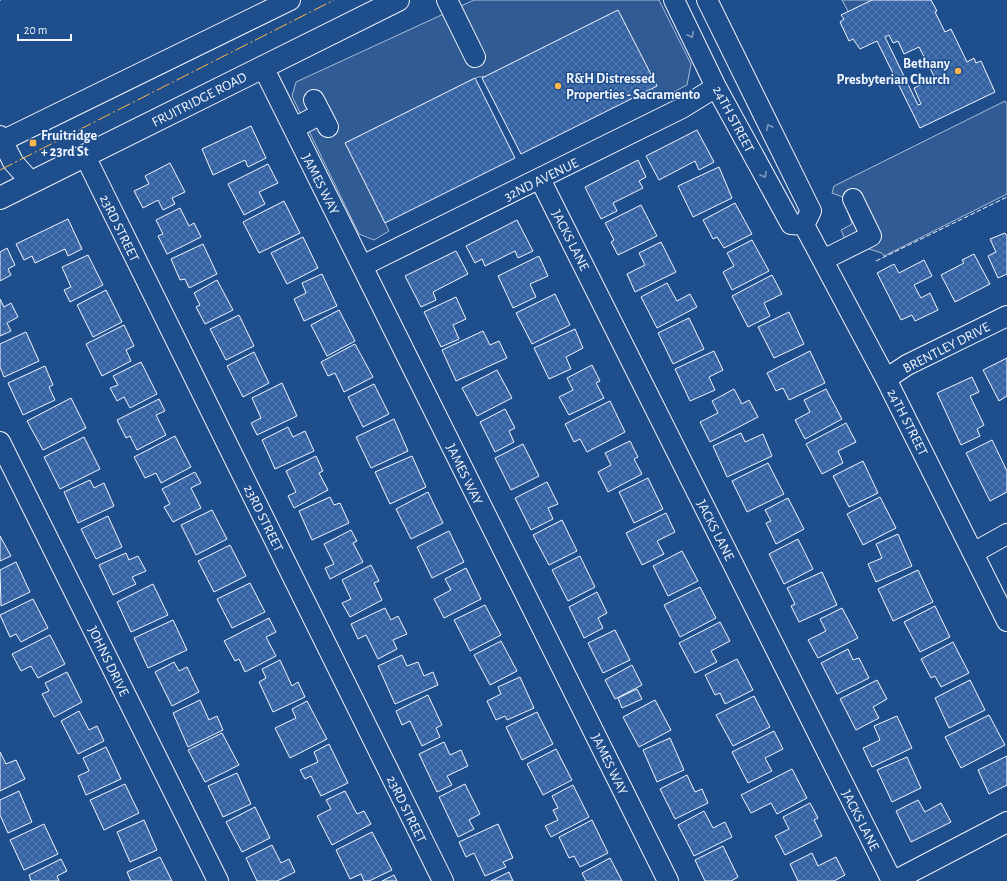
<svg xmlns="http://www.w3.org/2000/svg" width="1007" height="881" font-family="'Alegreya Sans',sans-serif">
<defs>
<pattern id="building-cross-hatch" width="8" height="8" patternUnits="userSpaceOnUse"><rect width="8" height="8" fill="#3563a3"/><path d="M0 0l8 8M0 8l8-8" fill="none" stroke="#537ab1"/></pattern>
</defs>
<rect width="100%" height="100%" fill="#1f4e8c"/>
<path fill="#305b95" stroke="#a8bbd7" d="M474,0H659L691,64L687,85L658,100L617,14L494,76L478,77L346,143L389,231L374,240L359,234L292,96L296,82Z
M842,0H876L849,13Z
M1005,101L1007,104V194L884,256L882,253L866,248L851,252L841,230L852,224L843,197L832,193L834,186Z"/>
<path fill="url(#building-cross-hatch)" stroke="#f2f6ff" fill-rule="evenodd" d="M872,0H931L937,11L935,12L945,32L951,29L967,62L974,58L976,63L981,61L995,92L920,128L877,41L860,49L853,39L849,41L840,22L844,19L841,15ZM889,35L893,43L898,41L904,54L919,47L935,78L914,88L921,104L918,105L885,37Z
M618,10L657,86L521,154L482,78Z
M475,78L515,158L385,223L345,143Z
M251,126L266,158L248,167L245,160L213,175L202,149Z
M697,130L714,162L699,170L695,161L659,180L646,156Z
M638,160L646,177L639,181L643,188L613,203L617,211L601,219L585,187Z
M170,163L185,192L172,198L175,204L163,210L158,200L143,208L134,191L149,184L145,176Z
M268,164L278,183L259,192L265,204L244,215L228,184Z
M719,167L732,198L693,217L678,186Z
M284,201L300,233L259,253L243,222Z
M735,203L752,234L724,248L717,237L713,239L703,220Z
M641,205L657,236L618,255L611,242L614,240L605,223Z
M180,208L189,226L194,223L201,237L167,254L158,236L163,234L156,220Z
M68,219L82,249L68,256L65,249L35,263L32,256L24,260L16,244Z
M517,220L533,251L518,258L515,251L485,266L482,259L475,263L466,246Z
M1005,233L1007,236V274L998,278L988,256L996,252L990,239Z
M303,237L318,268L287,284L271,253Z
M752,240L769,271L732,290L723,272L734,266L727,253Z
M661,242L676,272L635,292L627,274L645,265L639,253Z
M203,244L217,274L189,288L185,279L180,280L171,259Z
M7,248L15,265L8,269L11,275L0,281V252Z
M456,251L468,274L433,292L436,300L421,307L405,276Z
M974,254L990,284L955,302L941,275L964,263L962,260Z
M88,255L103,285L70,302L64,290L71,287L62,267Z
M539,256L548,276L530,284L536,297L513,308L498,276Z
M924,260L932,276L914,285L921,298L930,293L938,310L915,321L912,315L901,320L877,273L894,264L899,273Z
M322,274L337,306L304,321L294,299L306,293L302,283Z
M772,275L782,294L764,303L770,316L748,327L732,296Z
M217,280L233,310L205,324L196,307L200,305L194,293Z
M667,283L677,301L690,294L697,307L657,328L641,297Z
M106,290L122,322L93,337L77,305Z
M555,294L570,325L532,344L516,313Z
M456,297L466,319L453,325L459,339L441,347L424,312Z
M0,299L4,307L11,303L18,317L7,323L11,331L0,336Z
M339,310L355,341L327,356L311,325Z
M789,312L804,344L774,358L758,327Z
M239,315L254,346L226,360L210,329Z
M689,318L704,349L673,364L658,333Z
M124,325L134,346L126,350L131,361L102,376L86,344Z
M575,329L583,348L566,357L571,369L549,379L534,348Z
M483,331L490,345L499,341L507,358L456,381L442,350Z
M26,332L39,361L4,377L0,367V344Z
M355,344L373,377L344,392L335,373L328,376L321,362Z
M714,351L723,370L709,377L715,390L690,401L675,369Z
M810,351L825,383L789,400L783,388L776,391L767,373Z
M254,352L269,383L243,397L227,366Z
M1007,358V396L999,401L983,370Z
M141,362L157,394L130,408L124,397L117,401L110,388L118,385L113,376Z
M592,365L600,381L596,383L604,398L569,415L559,397L573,390L567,378Z
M45,366L53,385L49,387L55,400L23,415L8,383Z
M497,370L512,398L477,416L462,388Z
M972,377L979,392L970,396L984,425L977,429L980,436L961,445L937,393Z
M282,383L297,416L257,435L251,423L261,418L252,398Z
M374,384L389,414L363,427L348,397Z
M734,389L742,404L749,400L758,417L710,442L700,422L718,413L712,401Z
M826,389L842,419L805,439L795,420L810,412L804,400Z
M71,398L86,428L43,450L27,421Z
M159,399L165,411L156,415L166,435L137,450L130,436L126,438L117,420Z
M610,401L625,432L587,452L580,439L574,442L565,424Z
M505,409L515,428L509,431L514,442L495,452L480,422Z
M394,419L408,451L371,468L356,437Z
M846,423L856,442L838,451L843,463L822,474L806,444Z
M288,427L293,437L305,431L314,451L275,469L262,440Z
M741,433L745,442L763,434L772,456L727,477L713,446Z
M175,436L191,467L161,483L156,473L145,478L134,457Z
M84,437L100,469L60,489L44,457Z
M992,440L1007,471V492L990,501L966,453Z
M630,441L638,457L634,459L642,474L608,492L598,472L611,465L605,453Z
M523,444L539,476L511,490L495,458Z
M316,456L323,471L319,473L328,490L294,508L288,496L296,492L286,471Z
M412,456L426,487L390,504L375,472Z
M863,461L878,493L849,507L833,476Z
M768,463L784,494L747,512L732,481Z
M195,472L201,483L191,488L201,508L173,522L164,507L170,504L162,489Z
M648,478L663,509L634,523L619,492Z
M90,480L94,488L104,483L114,506L78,523L64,492Z
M547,482L558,504L548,508L553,519L531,530L515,498Z
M428,492L443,523L411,539L396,509Z
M330,497L334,505L340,503L349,523L312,540L299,511Z
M880,497L896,528L863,545L847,514Z
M788,498L804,529L776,544L766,523L771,521L765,510Z
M212,510L227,539L196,555L181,525Z
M666,513L675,532L657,541L664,554L642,565L626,533Z
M108,516L122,547L96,559L81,529Z
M562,520L577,551L549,565L533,535Z
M351,530L357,541L353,543L363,562L330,579L325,568L334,564L324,544Z
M449,531L464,562L432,578L417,547Z
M898,534L912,566L876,582L868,564L882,558L876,544Z
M0,536L11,556L0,561Z
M798,539L813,569L784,584L769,554Z
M230,545L246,576L214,592L198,561Z
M682,551L698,581L668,596L653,566Z
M126,553L129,560L138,556L146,571L132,577L136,584L113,595L99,565Z
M580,556L595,587L568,601L552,570Z
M16,562L30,592L1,606L0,570Z
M371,565L379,581L374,583L382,600L350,617L342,603L351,599L342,580Z
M466,568L481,599L444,618L434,599L451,590L445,579Z
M918,570L933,602L893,621L878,589Z
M822,572L837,605L799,622L791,606L795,604L787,588Z
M250,583L265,612L232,628L217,599Z
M153,584L168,615L131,632L117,602Z
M700,587L716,618L680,637L664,605Z
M597,592L607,613L598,618L603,628L584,638L569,607Z
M33,599L48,628L21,642L16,634L10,637L0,615Z
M485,605L501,635L470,651L454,620Z
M935,606L950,637L920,652L904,622Z
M385,608L391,620L398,616L407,634L393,640L397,649L378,659L366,635L358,639L351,624Z
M842,608L858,638L818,658L808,640L826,631L820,619Z
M269,618L276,632L266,637L276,656L245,672L239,659L235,661L224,641Z
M173,620L187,650L148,668L134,638Z
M720,622L730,641L711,651L717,662L695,673L679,643Z
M615,630L630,660L603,673L588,643Z
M50,635L65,664L38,678L31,666L21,671L12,654Z
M501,641L517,671L490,685L474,655Z
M953,642L969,673L941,687L935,676L931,678L921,659Z
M848,649L853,660L859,658L869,678L837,694L821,663Z
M402,655L407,666L418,662L424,676L433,672L438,685L395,704L378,666Z
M737,659L753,690L725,704L720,693L715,695L705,675Z
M280,660L292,686L298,682L305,697L273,712L259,682L266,678L262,669Z
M174,662L179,671L187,667L199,692L172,706L155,672Z
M632,665L642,685L615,699L605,680Z
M67,672L82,702L54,717L42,694L49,691L45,683Z
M520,677L534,708L507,720L505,716L496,720L487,701L501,694L498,687Z
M877,680L887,699L873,707L879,718L856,730L840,699Z
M970,680L985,710L949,728L935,698Z
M637,689L642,699L622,708L618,698Z
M428,695L442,725L436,728L440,737L422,746L410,721L402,725L396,711Z
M754,696L770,727L733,746L716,715Z
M200,700L209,720L217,716L223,730L188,747L173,713Z
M655,700L671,730L639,747L623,717Z
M307,701L327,739L290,758L275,728L296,718L292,709Z
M79,711L89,730L97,726L104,741L78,754L61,721Z
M537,712L553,744L522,760L506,727Z
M989,715L1005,745L961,768L945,737Z
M897,716L912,748L872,767L863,748L880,740L874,726Z
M774,731L783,749L765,758L772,771L748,783L732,752Z
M222,733L239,765L205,782L188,750Z
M670,738L684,770L657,782L643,750Z
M444,742L450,755L461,750L468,766L447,776L452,785L437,792L419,754Z
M329,744L348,783L321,796L311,776L305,779L300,770L318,762L314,752Z
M106,747L121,779L86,795L78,776L89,771L83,758Z
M556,749L572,780L543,795L527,764Z
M0,752L6,764L16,760L25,779L0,791Z
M1007,756V785L989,794L978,770Z
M907,757L921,788L892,802L877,770Z
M792,769L807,798L777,814L771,803L751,813L741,795Z
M237,773L251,804L223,817L208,786Z
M687,775L695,792L702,789L708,803L675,819L660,789Z
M125,784L139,813L104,830L90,800Z
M465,784L480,814L469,820L474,829L458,837L439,797Z
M573,785L589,817L551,837L545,826L558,820L553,810L558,808L552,796Z
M19,791L32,822L8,833L0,815V800Z
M345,791L357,814L364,811L371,824L332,845L317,816L331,809L326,800Z
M918,800L925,812L941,803L951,822L911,842L896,811Z
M810,803L818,818L814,820L822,836L785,855L775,836L789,829L783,817Z
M255,807L270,838L242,852L226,822Z
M704,811L713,828L725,822L732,837L694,856L678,825Z
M144,820L157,850L130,862L117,832Z
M592,820L608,853L580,867L574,856L569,858L559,837Z
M44,824L58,854L24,870L10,840Z
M498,824L513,858L503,862L506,867L485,876L474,853L466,857L459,842Z
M372,832L392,870L369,881H364L361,874L350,879L336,850Z
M272,845L281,863L289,859L295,872L277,881H257L246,858Z
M723,846L738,877L731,881H705L695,860Z
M812,853L818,866L836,857L845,875L834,881H798L790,864Z
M160,857L172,881H131L127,872Z
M610,858L622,881H586L582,873Z
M61,859L67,871L57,876L59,881H31L29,875Z
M509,872L513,881H491Z
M394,875L397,881H382Z"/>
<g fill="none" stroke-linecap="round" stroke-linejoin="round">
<defs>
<path id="minor" d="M447,0L475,57
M674,0L716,87L791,224L804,225
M707,0L811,211L804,225
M263,67L668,881
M314,100L328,127
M294,128L321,114
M0,136L13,162L31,182
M0,142L290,0
M85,156L443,881
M540,179L892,881
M804,225L886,379L1007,621
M823,260L871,236L853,199
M362,266L682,108L716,87
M886,379L907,365L1007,316
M0,442L218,881
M973,553L1007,534
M894,881L1007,822"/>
<path id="major" d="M0,198L398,0"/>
</defs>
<use href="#minor" stroke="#f2f6ff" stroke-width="22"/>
<use href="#major" stroke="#f2f6ff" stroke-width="24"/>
<use href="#minor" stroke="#1f4e8c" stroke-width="20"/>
<use href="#major" stroke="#1f4e8c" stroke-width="22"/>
<path stroke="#f2f6ff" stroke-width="1" stroke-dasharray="5 2" stroke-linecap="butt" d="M0,0H1
M876,261L1007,197"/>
<path stroke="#ffb74d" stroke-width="1" stroke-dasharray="14 3 2 3" stroke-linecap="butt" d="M0,170L334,0"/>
</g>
<defs><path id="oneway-chevron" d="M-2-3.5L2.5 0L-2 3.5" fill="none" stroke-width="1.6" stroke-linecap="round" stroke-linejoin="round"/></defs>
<g stroke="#7e9ac0">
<use href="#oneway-chevron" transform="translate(691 35) rotate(64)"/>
<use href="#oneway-chevron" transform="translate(769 127) rotate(-116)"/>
<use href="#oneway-chevron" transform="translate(764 175) rotate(61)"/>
</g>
<g fill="#ffb74d" stroke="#1f4e8c" stroke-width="1.5">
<circle cx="958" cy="71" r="4"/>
<circle cx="558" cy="86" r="4"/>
<rect x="29" y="139" width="8" height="8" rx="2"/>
</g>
<g text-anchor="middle" stroke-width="3" stroke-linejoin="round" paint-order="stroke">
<g font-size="14" font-weight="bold" fill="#f2f6ff" stroke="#1f4e8c" text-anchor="start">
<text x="950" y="68" text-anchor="end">Bethany<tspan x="950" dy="16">Presbyterian Church</tspan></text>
<text x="566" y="83">R&amp;H Distressed<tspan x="566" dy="16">Properties - Sacramento</tspan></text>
<text x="41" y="140">Fruitridge<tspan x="41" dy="16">+ 23rd St</tspan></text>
</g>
<g font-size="14" fill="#f2f6ff" stroke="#1f4e8c">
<text transform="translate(199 99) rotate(-27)" y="5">FRUITRIDGE ROAD</text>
<text transform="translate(734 119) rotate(62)" y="5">24TH STREET</text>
<text transform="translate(541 179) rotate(-26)" y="5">32ND AVENUE</text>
<text transform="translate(321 184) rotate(63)" y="5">JAMES WAY</text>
<text transform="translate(120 228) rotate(64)" y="5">23RD STREET</text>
<text transform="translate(571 240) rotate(63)" y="5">JACKS LANE</text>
<text transform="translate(946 347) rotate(-27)" y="5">BRENTLEY DRIVE</text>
<text transform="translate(908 422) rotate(63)" y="5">24TH STREET</text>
<text transform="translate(465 474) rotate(64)" y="5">JAMES WAY</text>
<text transform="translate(264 518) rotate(64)" y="5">23RD STREET</text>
<text transform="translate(716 530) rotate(63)" y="5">JACKS LANE</text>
<text transform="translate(109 661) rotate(64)" y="5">JOHNS DRIVE</text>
<text transform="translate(610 764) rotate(64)" y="5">JAMES WAY</text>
<text transform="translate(407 809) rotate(64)" y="5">23RD STREET</text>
<text transform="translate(861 820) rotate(63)" y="5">JACKS LANE</text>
</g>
</g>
<path d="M18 34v6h53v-6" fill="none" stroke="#f2f6ff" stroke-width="2"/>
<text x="24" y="34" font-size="12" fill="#f2f6ff" stroke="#1f4e8c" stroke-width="3" paint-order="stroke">20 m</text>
</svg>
